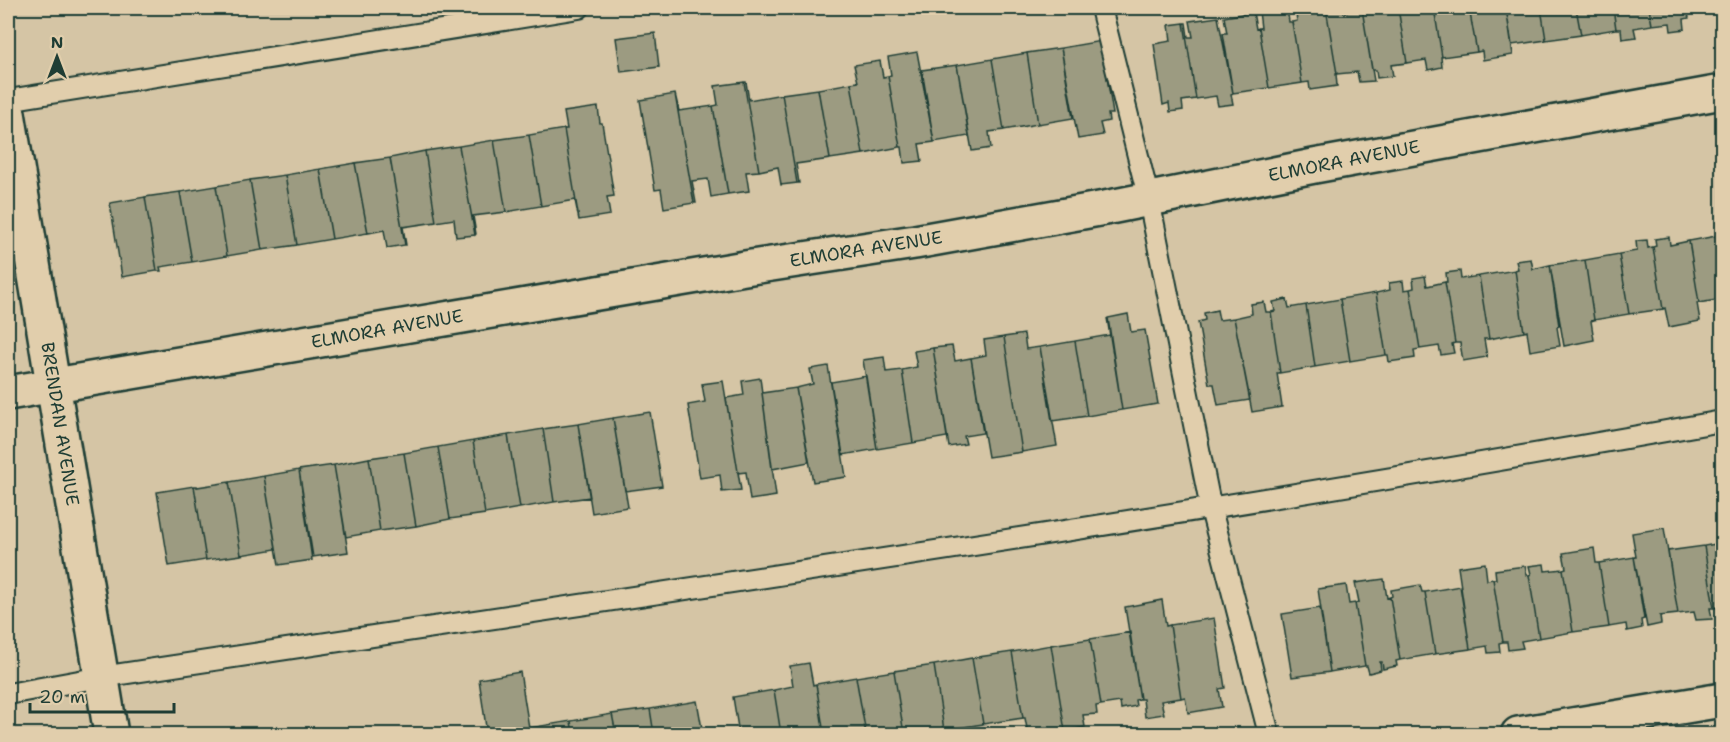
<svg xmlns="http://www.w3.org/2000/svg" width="1730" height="742" font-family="'Shantell Sans',sans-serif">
<rect width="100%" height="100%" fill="#d5c5a5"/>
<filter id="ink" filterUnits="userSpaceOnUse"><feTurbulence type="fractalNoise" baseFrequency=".0167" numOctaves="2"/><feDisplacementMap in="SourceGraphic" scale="12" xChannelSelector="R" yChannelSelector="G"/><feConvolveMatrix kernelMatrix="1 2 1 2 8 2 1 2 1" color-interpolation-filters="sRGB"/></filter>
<g filter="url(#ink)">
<path fill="#9c9b81" stroke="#1f3d34" stroke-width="1.5" d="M1287,8L1289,22H1292L1302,83L1269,88L1259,28H1261L1259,11Z
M1295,8H1326L1337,74H1336L1337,86L1310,90L1309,82L1302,83L1292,22L1297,21Z
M1326,8H1344V12L1362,9L1374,81L1359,82L1357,72L1337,74Z
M1370,8H1398L1407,63L1391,65L1393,76L1377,78L1376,70H1372L1362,9Z
M1398,8H1434L1442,57H1441L1442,67L1428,70L1426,60L1407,63Z
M1434,8H1469L1477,52L1442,57Z
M1469,8H1506L1513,55L1483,60L1482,51L1477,52Z
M1506,8H1541L1546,40L1512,45Z
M1541,8H1576L1581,35L1546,40Z
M1576,8H1613L1616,29L1581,35Z
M1613,8H1649L1652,25L1634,28L1636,37L1622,39L1621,29H1616Z
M1649,8H1687L1689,18L1684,19L1685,29L1671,31L1670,23L1652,25Z
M1253,12L1256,29L1259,28L1269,88L1233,93L1223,33H1227L1224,17Z
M1218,17L1233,93L1231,94L1233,104L1218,106L1216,96L1196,99L1184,23H1186L1188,37H1193L1190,21Z
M1184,23L1196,99L1182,101L1183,110L1170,112L1169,103L1163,105L1154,44L1171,41L1169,25Z
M655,33L659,67L621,72L616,38Z
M1101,41L1113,114H1108L1109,121L1100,123L1103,135L1078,139L1061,48Z
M1061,48L1073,118L1038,124L1027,53Z
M917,52L934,142L919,144L922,161L904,163L902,147H900L888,76L891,75L888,57Z
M1027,53L1038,124L1004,130L992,59Z
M992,59L1004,130L989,132L991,148L972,151L957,65Z
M880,61L883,77L888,76L900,147L863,154L851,83L858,82L854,65Z
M957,65L969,136L934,142L922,70Z
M744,82L759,171L746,172L749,191L728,194L713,106L718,105L715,86Z
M744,82H746L749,100L782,94L797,183L781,185L778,167L759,171Z
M851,83L863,154L830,159L818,89Z
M818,89L830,159L796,164L799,183H797L782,94Z
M675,94L679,111L713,106L728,194L711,197L708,179L692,181L696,203H694Z
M675,94L694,203L664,208L661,189L655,190L640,100Z
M598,107L600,123H602L614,196L607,197L610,215L579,220L564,129H567L564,112Z
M564,129L579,220L575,200L541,206L529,135Z
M529,135L541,206L506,212L494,140Z
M494,140L506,212L473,216L476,234L475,235L459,146Z
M459,146L475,235L456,237L454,219L436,222L425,151Z
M425,151L436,222L403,227L406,245H405L390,158Z
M390,158L405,245L387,248L384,230L368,233L355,163Z
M355,163L368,233L332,239L320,169Z
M320,169L332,239L297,245L285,175Z
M285,175L297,245L262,250L250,180Z
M250,180L262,250L227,256L216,186Z
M216,186L227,256L192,262L180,192Z
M180,192L192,262L160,267L161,271H157L145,197Z
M145,197L157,271L122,277L110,203Z
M1722,235V299L1699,303L1689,241Z
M1669,237L1670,245L1689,241L1699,303H1697L1700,321L1669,327L1665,308L1663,309L1653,247L1656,246L1655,239Z
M1647,240L1648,248L1653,247L1663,309L1629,314L1619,254L1637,251L1636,241Z
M1619,254L1629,314L1594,320L1585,260Z
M1531,259L1533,269L1550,265L1559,326L1557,327L1560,346L1530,351L1527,331L1524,332L1515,270L1518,269L1516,261Z
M1585,260L1594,320L1591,321L1594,340L1564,346L1550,265Z
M1515,270L1524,332L1489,339L1479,276Z
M1460,271L1461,279L1479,276L1489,339H1484L1487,357L1463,361L1460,343H1455L1445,282H1447L1446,273Z
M1425,276L1427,286L1445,282L1455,343L1452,344L1454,353L1441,355L1439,346L1420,349L1410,289L1414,288L1413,278Z
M1403,281L1404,290L1410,289L1420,349L1414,350L1415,358L1389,362L1388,355H1386L1376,293L1390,290L1389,283Z
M1376,293L1386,355L1350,361L1340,299Z
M1287,299L1289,308L1306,305L1315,367L1280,373L1271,312L1275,311L1273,302Z
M1340,299L1350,361L1315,367L1306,305Z
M1264,302L1266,312H1271L1280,373H1277L1282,407L1252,412L1234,318L1252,314L1251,304Z
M1217,310L1219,320L1234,318L1250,400L1218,405L1214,384H1209L1198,322L1205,320L1204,313Z
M1128,314L1131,332L1145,330L1158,404L1122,410L1108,318Z
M1107,318L1122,410L1087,416L1075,341L1110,335Z
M1024,334L1026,349L1040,347L1057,446L1022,452L1004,337Z
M1004,337L1022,452L988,457L971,358L986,355L984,340Z
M1075,341L1087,416L1052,421L1040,347Z
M952,346L955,361L971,358L983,433L964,436L966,444L949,447L933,348Z
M933,348L947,437L913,443L902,370L917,367L914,351Z
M884,357L886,372L902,370L913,443L877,449L863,360Z
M828,366L846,477L813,482L796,388L813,384L810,369Z
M866,376L877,449L843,455L831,382Z
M760,378L776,496L750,500L746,472L738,473L741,490L726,398L744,395L742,381Z
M723,381L741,490L722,492L720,475L700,478L688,405L705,402L702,384Z
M796,388L809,462L772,469L762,393Z
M650,412L662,486L625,491L613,418Z
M613,418L628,507L592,513L578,424Z
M578,424L590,497L554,502L543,429Z
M543,429L554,502L520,508L508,435Z
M508,435L520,508L485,514L473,441Z
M473,441L485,514L450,519L438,447Z
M438,447L450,519L416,526L404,453Z
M404,453L416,526L380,531L369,458Z
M369,458L380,531L346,537L334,465Z
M334,465L348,552L313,557L299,470Z
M299,470L312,560L279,565L264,476Z
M264,476L276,549L241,555L229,482Z
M229,482L241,555L206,560L194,486H197V487Z
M194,486L206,560L169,566L157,492Z
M1664,528L1678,614L1660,616L1661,624L1647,627L1634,557H1636L1632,533Z
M1722,543V606L1714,608L1704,546Z
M1704,546L1714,608H1710L1712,619L1696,620L1694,612L1678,614L1668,551Z
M1594,548L1596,563H1599L1609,627L1573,632L1563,569L1566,568L1563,553Z
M1634,557L1644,619L1641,620L1642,628L1627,631L1626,624L1609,627L1599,563Z
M1485,563L1487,580L1493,579L1503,642L1499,643L1500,652L1488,653L1487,646L1470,649L1458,567Z
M1544,564L1545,571L1563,569L1573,632L1539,638L1529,575L1531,574L1529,566Z
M1525,566L1527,575H1529L1539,638L1521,641L1523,648L1508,650L1507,642H1503L1493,579H1496L1495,570Z
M1384,579L1387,598L1390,597L1400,660L1396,661L1397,666L1383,669L1382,662H1380L1381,670L1369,673L1367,666H1365L1355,603L1359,602L1355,583Z
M1346,585L1349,604L1355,603L1365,666L1330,672L1318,589Z
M1420,585L1422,592H1425L1435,654L1400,660L1390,597L1392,596L1391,590Z
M1460,586L1470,649L1435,654L1425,592Z
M1162,600L1166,626L1170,625L1181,698L1161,701L1164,714L1145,717L1143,699H1140L1125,607Z
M1320,608L1330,672L1292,677L1282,614Z
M1214,618L1225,688L1219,689L1222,707L1188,713L1185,697L1181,698L1170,625Z
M1130,632L1140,699L1135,700L1136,706L1121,709L1120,702L1101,705L1090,639Z
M1090,639L1101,705L1096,706L1097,714L1083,715L1085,727L1065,731L1051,645Z
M1051,645L1065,731L1044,734H1028L1025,718H1023L1012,652Z
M1012,652L1023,718L983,724L972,658Z
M972,658L983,724L944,730L934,665Z
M809,663L813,685L816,684L824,734H781L774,690L793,686L790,666Z
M934,665L944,730L925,734H904L894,671Z
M894,671L904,734H866L856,677Z
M520,672L530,734H487L479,679Z
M856,677L866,734H824L816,684Z
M774,690L781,734H739L733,697Z
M697,701L703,734H654L650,709Z
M650,709L654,734H616L612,714Z
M612,714L616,734H573L571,721Z
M571,721L573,734H530L529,728Z
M316,730L317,734H288Z"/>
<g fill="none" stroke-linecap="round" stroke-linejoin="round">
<defs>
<path id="service" d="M1101,8L1149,200L1211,509L1269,734
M8,100L579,8
M8,694L101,677C642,595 1184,518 1722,421"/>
<path id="minor" d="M8,113L111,734
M8,393L745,268L915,242L1105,208L1314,166L1722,92
M1518,734L1722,700"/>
</defs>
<use href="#service" stroke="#1f3d34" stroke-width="24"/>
<use href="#minor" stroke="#1f3d34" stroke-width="38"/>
<use href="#service" stroke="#e1ceac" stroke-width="20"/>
<use href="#minor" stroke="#e1ceac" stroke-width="33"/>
</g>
</g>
<g text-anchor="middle" stroke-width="4.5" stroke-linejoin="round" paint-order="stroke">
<g font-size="18" fill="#1f3d34" stroke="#e1ceac">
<text transform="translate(1344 161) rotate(-11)" y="6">ELMORA AVENUE</text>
<text transform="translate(866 249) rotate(-9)" y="6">ELMORA AVENUE</text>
<text transform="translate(387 329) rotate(-10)" y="6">ELMORA AVENUE</text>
<text transform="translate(60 424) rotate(81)" y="6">BRENDAN AVENUE</text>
</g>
</g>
<rect width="1730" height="742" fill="none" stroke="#e1ceac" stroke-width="30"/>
<rect x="15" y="15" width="1700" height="712" fill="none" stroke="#1f3d34" stroke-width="2" filter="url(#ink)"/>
<g transform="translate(57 57)" stroke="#e1ceac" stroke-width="4.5" paint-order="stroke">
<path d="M0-4.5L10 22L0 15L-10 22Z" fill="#1f3d34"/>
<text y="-9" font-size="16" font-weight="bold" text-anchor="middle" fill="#1f3d34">N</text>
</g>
<path d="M30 703v9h144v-9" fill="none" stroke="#1f3d34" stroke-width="3"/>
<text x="39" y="703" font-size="18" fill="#1f3d34" stroke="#e1ceac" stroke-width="4.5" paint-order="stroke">20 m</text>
</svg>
